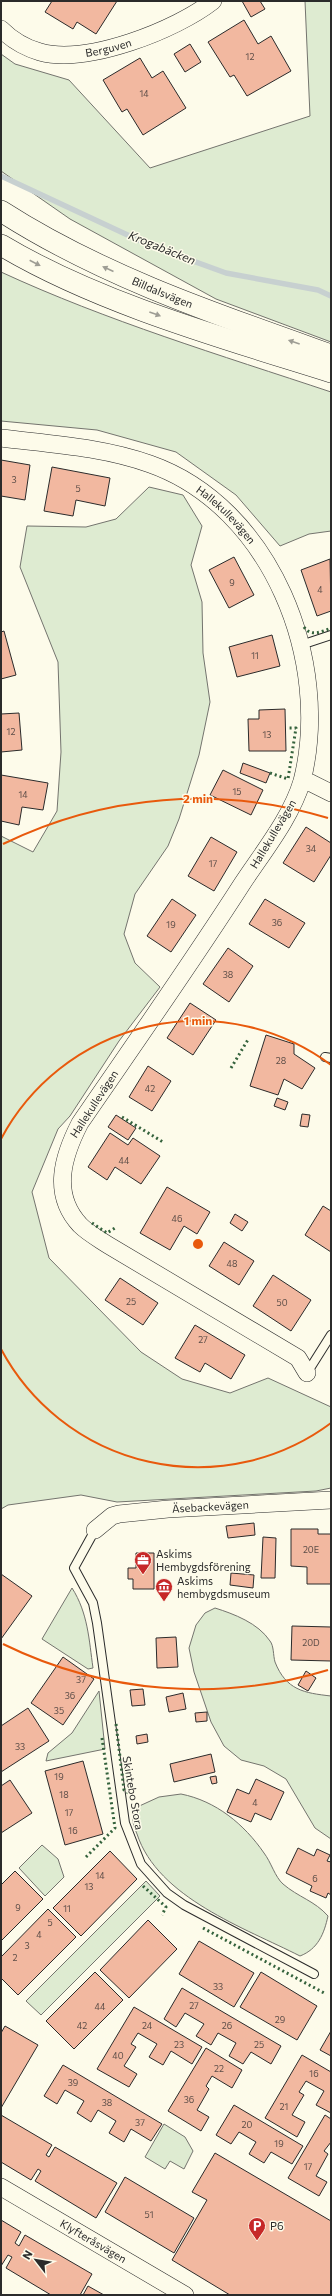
<svg xmlns="http://www.w3.org/2000/svg" width="332" height="2296" font-family="Commissioner,sans-serif">
<rect width="100%" height="100%" fill="#fdfbea"/>
<path fill="#deebd1" stroke="#74746e" d="M305,1H331V342L216,299L70,219L1,171V54L15,64L69,80L150,168L310,116Z
M1,272C107,321 220,355 331,392V531L309,534L280,546L236,495L176,452L97,430L1,421Z
M149,487L183,495L202,526L191,565L202,602L203,653L210,702L199,755L179,819L168,846L135,894L124,934L135,963L160,987L119,1041L70,1116L58,1129L32,1192L49,1258L141,1352L182,1379L230,1393L268,1378L331,1407V1488L316,1491L117,1502L81,1495L8,1505L1,1509V836L33,852L57,811L61,752L58,662L20,567L27,526L86,527L116,519Z
M72,1588C88,1613 89,1640 93,1668L88,1669L42,1639Z
M215,1608C234,1614 258,1623 270,1641C274,1646 273,1655 275,1662C286,1690 304,1693 331,1696V1839L315,1828L286,1779L264,1766L241,1760L224,1746L211,1722L194,1672L189,1648L196,1625L205,1613Z
M99,1691L105,1749L46,1761L48,1753L72,1733Z
M181,1794C216,1801 244,1824 264,1853C271,1862 275,1877 283,1884C298,1897 315,1901 328,1916C324,1934 318,1949 300,1956C245,1928 158,1898 137,1834C133,1825 131,1818 135,1808L159,1797Z
M42,1845L58,1859L64,1877L45,1896L19,1868Z
M146,1881L160,1896L41,2015L26,2001Z
M164,2124L185,2137L193,2151L184,2169L170,2161L165,2169L145,2157Z"/>
<g fill="none" stroke-linecap="round" stroke-linejoin="round">
<path stroke="#c7d0d0" stroke-width="5.5" d="M1,176L149,245L226,273L318,290L331,296"/>
</g>
<path fill="#f2b8a0" stroke="#2b2b2b" d="M52,1H117L96,34L77,22L73,29L45,12Z
M242,1H260L265,9L251,17Z
M244,20L258,44L271,36L291,71L247,96L234,75L230,77L208,42Z
M190,44L201,62L185,72L174,54Z
M140,58L152,78L163,71L186,108L143,135L127,109L122,112L103,80Z
M1,460L30,465L25,500L1,496Z
M52,467L110,478L105,506L76,500L73,516L44,511Z
M234,557L254,595L229,608L209,570Z
M330,559L331,611L317,616L301,570Z
M4,631L16,675L1,679V632Z
M272,635L280,666L237,677L229,647Z
M285,709L286,751H249L248,719H259V710Z
M19,713L22,750L1,752V714Z
M243,763L270,773L266,783L240,773Z
M223,770L263,790L251,815L210,795Z
M1,775L48,783L43,810L22,807L19,825L1,821Z
M306,827L331,843V855L314,882L283,863Z
M211,837L237,852L214,891L188,876Z
M172,899L196,915L171,952L147,936Z
M265,899L305,923L289,948L249,924Z
M228,948L253,966L229,1002L203,984Z
M190,1003L216,1020L193,1055L167,1038Z
M266,1035L294,1044V1054L315,1068L302,1089L284,1079L278,1095L250,1086Z
M148,1066L171,1081L152,1111L129,1097Z
M277,1098L288,1102L285,1110L274,1106Z
M302,1114L310,1115L308,1127L300,1126Z
M116,1115L136,1128L128,1140L108,1127Z
M110,1133L128,1145L133,1138L160,1156L141,1184L115,1167L107,1180L88,1167Z
M167,1187L210,1212L197,1234L184,1226L170,1250L140,1233Z
M323,1206L331,1211V1252L305,1235Z
M235,1214L248,1222L242,1231L230,1223Z
M224,1242L254,1261L239,1285L209,1266Z
M273,1275L311,1300L291,1331L253,1306Z
M120,1278L158,1303L143,1325L105,1300Z
M195,1325L245,1355L231,1379L205,1363L200,1372L175,1358Z
M254,1523L255,1535L228,1538L226,1526Z
M291,1529H318V1534H331V1584H307V1567L291,1566Z
M263,1537L276,1538L275,1578H261Z
M136,1553H154V1589H133V1579H128V1568H136Z
M231,1573L254,1575L253,1588L230,1585Z
M1,1574L32,1596L1,1639Z
M292,1626L331,1627V1661L291,1660Z
M176,1637L178,1667L157,1668L156,1638Z
M63,1657L94,1679L63,1725L31,1703Z
M306,1671L316,1678L308,1691L298,1685Z
M143,1689L145,1705L132,1706L130,1690Z
M183,1693L186,1709L169,1712L166,1697Z
M28,1708L49,1741L1,1772V1726Z
M207,1712V1721L196,1722L195,1713Z
M147,1734L148,1742L137,1744L136,1736Z
M211,1754L215,1772L174,1782L170,1764Z
M83,1761L103,1834L65,1845L45,1771Z
M216,1776L217,1783L212,1784L210,1777Z
M256,1779L284,1792L271,1820L255,1813L251,1822L227,1812L237,1789L249,1794Z
M10,1780L32,1813L1,1833V1786Z
M298,1848L314,1856L317,1849L330,1855L327,1861L331,1862V1895L328,1893L326,1898L310,1891L312,1886L286,1873Z
M110,1851L137,1879L81,1936L53,1908Z
M15,1871L43,1899L1,1941V1885Z
M48,1909L76,1937L18,1995L1,1978V1957Z
M148,1920L177,1949L129,1998L100,1970Z
M199,1941L254,1973L234,2007L179,1974Z
M95,1972L123,2000L74,2049L46,2021Z
M261,1972L317,2006L297,2040L240,2007Z
M182,1988L281,2046L271,2064L251,2052L243,2064L229,2056L236,2043L218,2033L211,2045L196,2036L204,2024L185,2013L176,2027L164,2019Z
M134,2007L202,2047L192,2064L171,2051L163,2065L149,2057L157,2044L138,2033L131,2044L136,2047L124,2066L137,2074L129,2087L97,2069Z
M5,2026L38,2045L1,2108V2033Z
M331,2031V2056L320,2050Z
M206,2048L242,2070L232,2088L212,2076L206,2086L209,2089L197,2110L209,2117L201,2131L168,2111Z
M302,2055L331,2072V2113L316,2105L324,2091L306,2081L299,2092L304,2095L292,2115L305,2122L297,2137L265,2118Z
M63,2065L162,2124L151,2141L131,2129L124,2142L109,2133L116,2121L98,2110L91,2122L77,2113L84,2101L65,2090L57,2104L44,2096Z
M234,2105L303,2146L292,2164L271,2152L264,2163L249,2154L256,2142L239,2132L231,2144L216,2135Z
M1,2115L52,2145L46,2155L49,2157L55,2147L117,2183L96,2218L35,2181L41,2171L38,2169L31,2180L1,2162Z
M325,2115L331,2119V2142L324,2151L328,2154L316,2176L327,2182L319,2196L288,2178Z
M215,2153L331,2221V2295H230L172,2260L207,2200L192,2192Z
M125,2177L194,2218L174,2253L105,2212Z
M1,2220L21,2232L15,2243L19,2246L25,2235L92,2274L80,2295H51L6,2268L12,2257L8,2255L1,2266Z
M88,2286L104,2295H83Z"/>
<g fill="none" stroke-linecap="round" stroke-linejoin="round">
<defs>
<path id="service" d="M301,645L331,635
M325,1057L331,1058
M307,1373L331,1335
M95,1530L74,1568L93,1603L97,1623L125,1823L141,1864L167,1893L184,1905L314,1974"/>
<g id="minor">
<path id="s1" d="M1,29C11,39 26,48 40,52C87,65 176,30 213,1"/>
<path id="s2" d="M1,438C50,444 103,447 150,464C272,507 332,662 302,781C291,818 263,852 242,884C190,965 135,1043 80,1123C63,1156 51,1194 80,1225C88,1233 99,1239 108,1245L298,1358L307,1373"/>
<path d="M302,782L311,783L331,793"/>
<path id="s3" d="M95,1530L112,1516L119,1514L168,1509L331,1500"/>
<path id="s4" d="M1,2187L185,2295"/>
</g>
<g id="tertiary">
<path id="s5" d="M1,211C102,276 218,315 331,355"/>
<path d="M1,245C98,303 223,338 331,372"/>
</g>
</defs>
<use href="#service" stroke="#2b2b2b" stroke-width="10"/>
<use href="#minor" stroke="#2b2b2b" stroke-width="18"/>
<use href="#tertiary" stroke="#2b2b2b" stroke-width="22"/>
<use href="#service" stroke="#fdfbea" stroke-width="8"/>
<use href="#minor" stroke="#fdfbea" stroke-width="17"/>
<use href="#tertiary" stroke="#fdfbea" stroke-width="21"/>
<path stroke="#34623c" stroke-width="3" stroke-dasharray="2 3" stroke-linecap="butt" d="M304,627C311,637 321,632 331,628
M270,773L288,779L296,728H289
M231,1068L249,1038
M122,1117L163,1142
M92,1223L107,1233L115,1228
M116,1724L124,1790L130,1794
M86,1857L115,1828L102,1738
M143,1886L166,1907L162,1915
M203,1928L326,1994"/>
</g>
<defs><path id="oneway-solid" d="M-6-.8H1V-3.2L6.5 0L1 3.2V.8H-6Z"/></defs>
<g fill="#9e9d94">
<use href="#oneway-solid" transform="translate(35 263) rotate(27)"/>
<use href="#oneway-solid" transform="translate(108 269) rotate(-156)"/>
<use href="#oneway-solid" transform="translate(155 314) rotate(20)"/>
<use href="#oneway-solid" transform="translate(294 342) rotate(-161)"/>
</g>
<g fill="none" stroke="#e8590c" stroke-width="2">
<path d="M331 1423A223 223 0 0 1 1 1349M1 1139A223 223 0 0 1 331 1065"/>
<path d="M328 1670A445 445 0 0 1 3 1644M3 844A445 445 0 0 1 328 818"/>
</g>
<defs>
<symbol id="office-pin" viewBox="-11 -11 22 30"><path d="M0 17L-7.5 6A9.5 9.5 0 1 1 7.5 6Z" fill="#c62828" stroke="#fdfbea"/><path d="M-6-3h4V-5.5h4V-3h4V5H-6ZM-1-4.5V-3h2v-1.5ZM-6 0V1H6V0Z" fill="#fff"/></symbol>
<symbol id="museum-pin" viewBox="-11 -11 22 30"><path d="M0 17L-7.5 6A9.5 9.5 0 1 1 7.5 6Z" fill="#c62828" stroke="#fdfbea"/><path d="M0-6L6-3V-2H-6V-3ZM-5-1h2V3h-2ZM-1-1h2V3h-2ZM3-1h2V3H3ZM-6 4H6V6H-6Z" fill="#fff"/></symbol>
<symbol id="parking-pin" viewBox="-11 -11 22 30"><path d="M0 17L-7.5 6A9.5 9.5 0 1 1 7.5 6Z" fill="#c62828" stroke="#fdfbea"/><path d="M-3.5-5.5H1a3.5 3.5 0 0 1 0 7H-1V5.5H-3.5ZM-1-3.4V-.6H.8a1.4 1.4 0 0 0 0-2.8Z" fill="#fff"/></symbol>
</defs>
<g fill-rule="evenodd">
<use href="#office-pin" x="133" y="1550" width="20" height="27"/>
<use href="#museum-pin" x="154" y="1577" width="20" height="27"/>
<use href="#parking-pin" x="247" y="2216" width="20" height="27"/>
</g>
<g text-anchor="middle" stroke-width="3" stroke-linejoin="round" paint-order="stroke">
<g font-size="9" fill="#5d4e48">
<text x="250" y="60">12</text>
<text x="144" y="97">14</text>
<text x="14" y="483">3</text>
<text x="78" y="492">5</text>
<text x="232" y="586">9</text>
<text x="320" y="593">4</text>
<text x="255" y="659">11</text>
<text x="11" y="735">12</text>
<text x="267" y="738">13</text>
<text x="237" y="795">15</text>
<text x="23" y="798">14</text>
<text x="311" y="852">34</text>
<text x="213" y="867">17</text>
<text x="277" y="926">36</text>
<text x="171" y="928">19</text>
<text x="228" y="978">38</text>
<text x="281" y="1064">28</text>
<text x="150" y="1092">42</text>
<text x="124" y="1164">44</text>
<text x="177" y="1222">46</text>
<text x="232" y="1267">48</text>
<text x="131" y="1305">25</text>
<text x="282" y="1306">50</text>
<text x="203" y="1343">27</text>
<text x="311" y="1553">20E</text>
<text x="311" y="1646">20D</text>
<text x="81" y="1683">37</text>
<text x="70" y="1699">36</text>
<text x="59" y="1714">35</text>
<text x="20" y="1750">33</text>
<text x="59" y="1780">19</text>
<text x="64" y="1798">18</text>
<text x="255" y="1806">4</text>
<text x="69" y="1816">17</text>
<text x="73" y="1834">16</text>
<text x="100" y="1879">14</text>
<text x="315" y="1882">6</text>
<text x="89" y="1890">13</text>
<text x="18" y="1911">9</text>
<text x="67" y="1912">11</text>
<text x="50" y="1926">5</text>
<text x="39" y="1938">4</text>
<text x="27" y="1949">3</text>
<text x="15" y="1961">2</text>
<text x="218" y="1990">33</text>
<text x="194" y="2009">27</text>
<text x="100" y="2010">44</text>
<text x="280" y="2023">29</text>
<text x="82" y="2029">42</text>
<text x="147" y="2029">24</text>
<text x="227" y="2029">26</text>
<text x="179" y="2048">23</text>
<text x="259" y="2048">25</text>
<text x="118" y="2059">40</text>
<text x="219" y="2072">22</text>
<text x="314" y="2077">16</text>
<text x="73" y="2086">39</text>
<text x="189" y="2103">36</text>
<text x="107" y="2106">38</text>
<text x="284" y="2110">21</text>
<text x="140" y="2126">37</text>
<text x="247" y="2128">20</text>
<text x="279" y="2147">19</text>
<text x="308" y="2170">17</text>
<text x="149" y="2218">51</text>
</g>
<g font-size="11" fill="#2b2b2b" stroke="#fdfbea">
<text dy="4" stroke="none"><textPath href="#s1" startOffset="115">Berguven</textPath></text>
<text dy="4" stroke="none"><textPath href="#s5" startOffset="181">Billdalsvägen</textPath></text>
<text dy="4" stroke="none"><textPath href="#s2" startOffset="244">Hallekullevägen</textPath></text>
<text transform="translate(273 834) rotate(-59)" y="4">Hallekullevägen</text>
<text transform="translate(94 1104) rotate(-57)" y="4">Hallekullevägen</text>
<text dy="4" stroke="none"><textPath href="#s3" startOffset="121">Äsebackevägen</textPath></text>
<text transform="translate(133 1793) rotate(80)" y="4">Skintebo Stora</text>
<text dy="4" stroke="none"><textPath href="#s4" startOffset="107">Klyfteråsvägen</textPath></text>
</g>
<g font-size="11" fill="#2b2b2b" stroke="#fdfbea" text-anchor="start">
<text x="156" y="1558">Askims<tspan x="156" dy="13">Hembygdsförening</tspan></text>
<text x="177" y="1585">Askims<tspan x="177" dy="13">hembygdsmuseum</tspan></text>
<text x="270" y="2230">P6</text>
</g>
<g font-size="12" font-style="italic" fill="#2b2b2b" stroke="#fdfbea">
<text transform="translate(162 248) rotate(22)" y="4">Krogabäcken</text>
</g>
</g>
<circle cx="198" cy="1244" r="6" fill="#e8590c" stroke="#fdfbea" stroke-width="2"/>
<g font-size="12" text-anchor="middle" font-weight="bold" fill="#e8590c" stroke="#fdfbea" stroke-width="3" stroke-linejoin="round" paint-order="stroke">
<text x="198" y="803">2 min</text>
<text x="198" y="1025">1 min</text>
</g>
<rect width="332" height="2296" fill="none" stroke="#2b2b2b" stroke-width="4"/>
<g transform="translate(36 2260) rotate(301)" stroke="#fdfbea" stroke-width="3" paint-order="stroke">
<path d="M0-3L7 15L0 10L-7 15Z" fill="#2b2b2b"/>
<text y="-6" font-size="11" font-weight="bold" text-anchor="middle" fill="#2b2b2b">N</text>
</g>
</svg>
